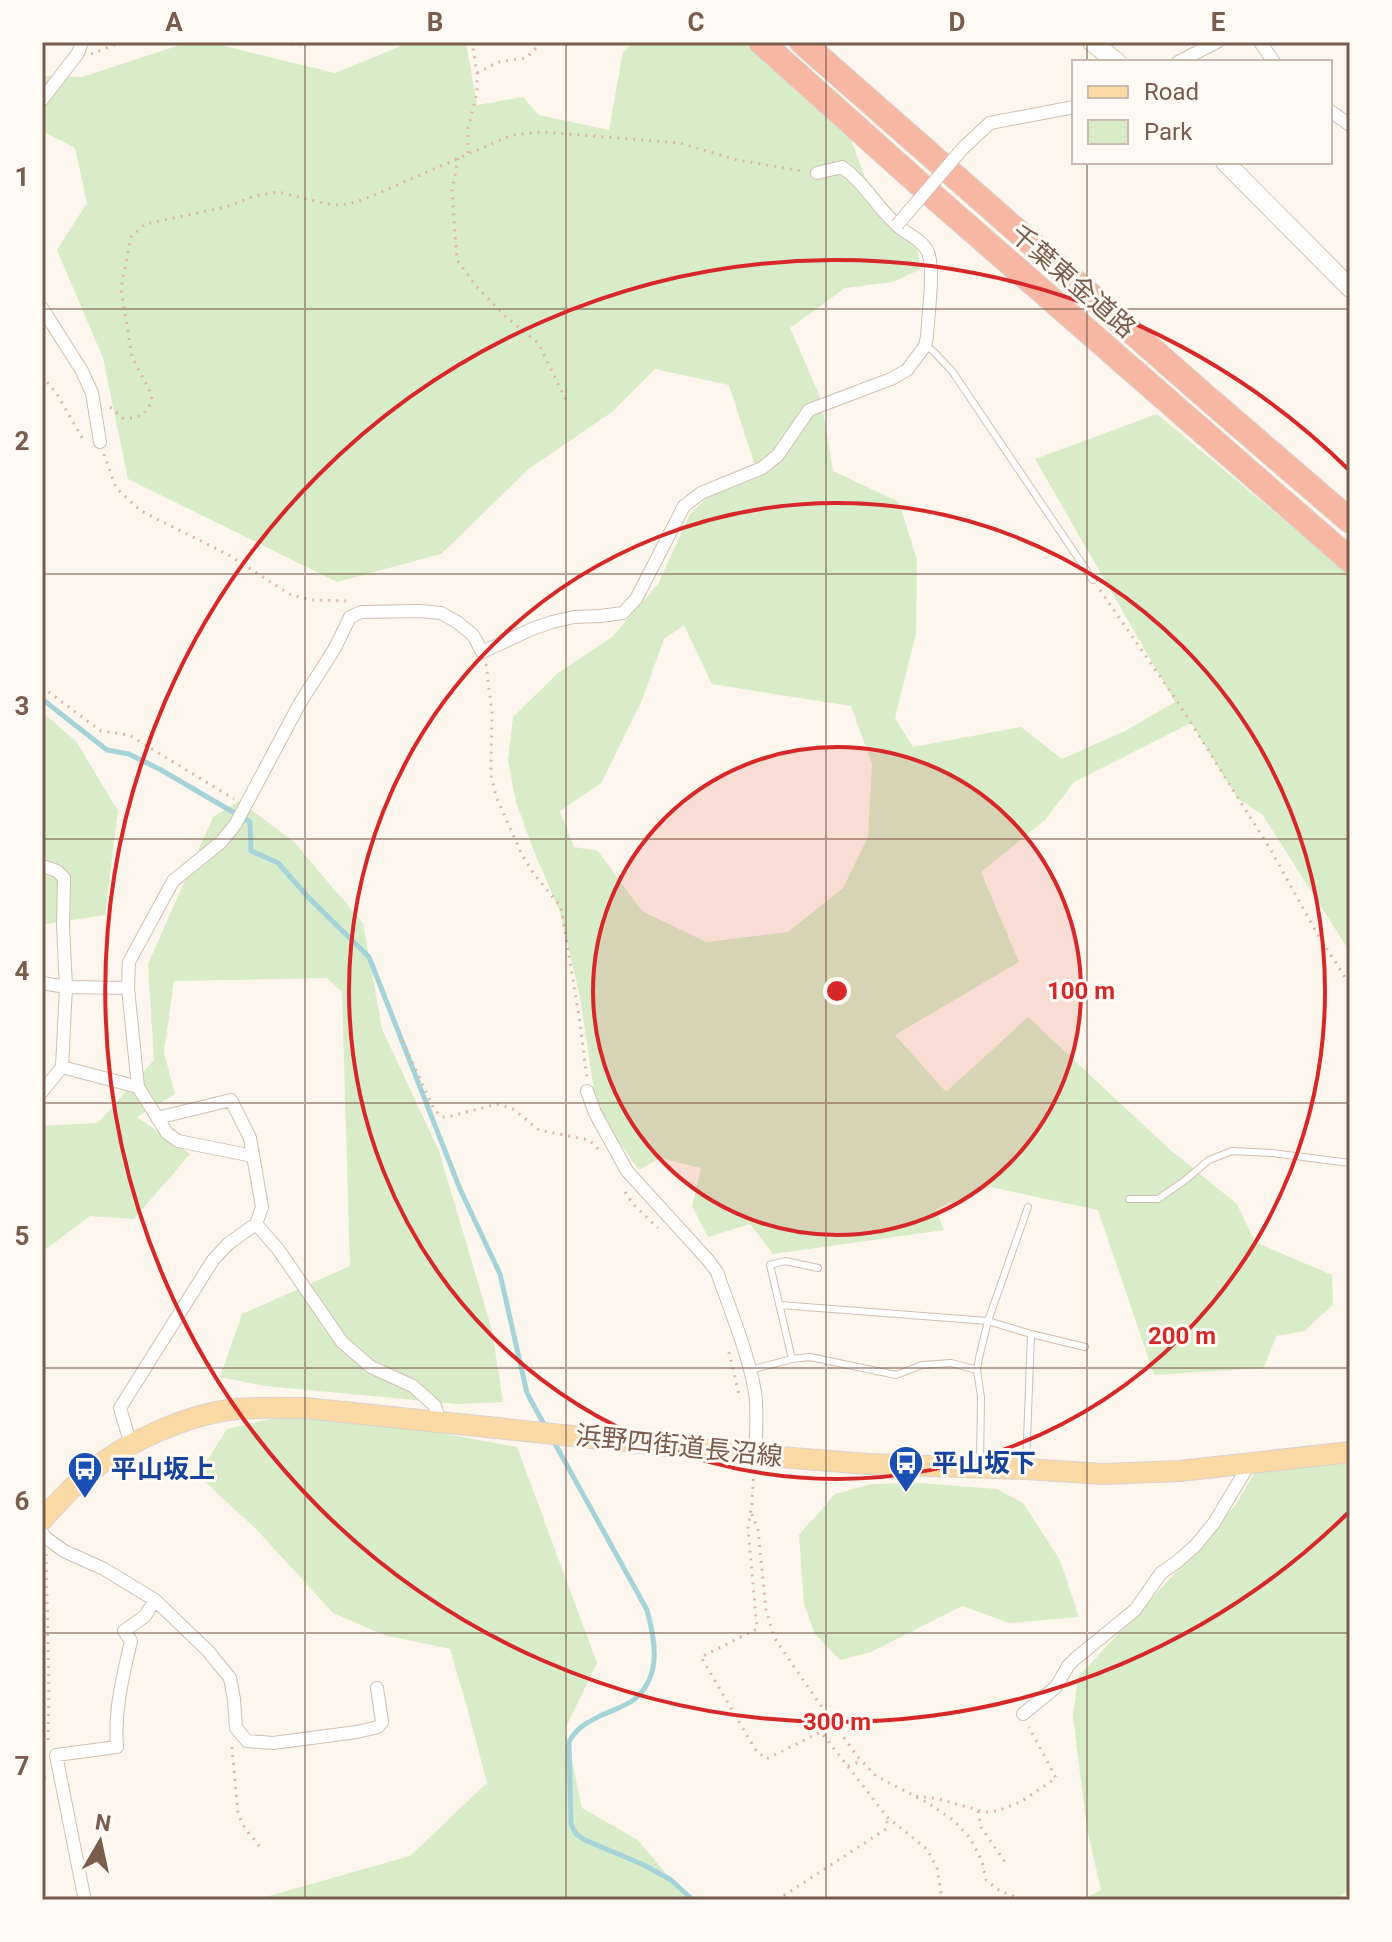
<svg xmlns="http://www.w3.org/2000/svg" width="1392" height="1942" font-family="Roboto,'Noto Sans JP',sans-serif">
<rect width="100%" height="100%" fill="#fdf6ec"/>
<path fill="#d8ecc9" fill-rule="evenodd" d="M189,42H208L335,73L401,46L398,42H466L477,105L523,97L539,115L609,130L623,52L634,42H743L851,140L865,177L915,238L921,269L893,282L845,288L790,328L821,399L833,471L899,502L917,560L916,634L895,718L913,747L1021,727L1062,759L1125,731L1175,702L1035,459L1157,414L1350,575V952L1262,814L1238,799L1191,723L1074,782L1045,820L981,872L1019,962L895,1035L946,1092L1028,1017L1168,1148L1237,1204L1255,1242L1332,1275L1333,1305L1304,1331L1276,1336L1264,1368L1154,1375L1098,1210L990,1187L936,1209L944,1230L773,1254L750,1224L708,1237L692,1206L701,1168L660,1158L639,1170L597,1111L580,997L560,912L533,849L516,802L508,760L513,717L558,673L612,637L658,584L690,514L725,480L755,466L729,385L655,369L612,412L530,468L441,554L337,582L128,479L103,358L57,250L87,203L75,148L42,131V76L82,77ZM684,625L712,684L851,706L872,764L868,837L843,888L788,932L706,942L642,911L598,851L574,847L560,811L601,783L642,700L664,639Z
M42,712L76,741L118,811L105,915L45,924L42,926Z
M239,801L293,841L363,923L382,1029L439,1151L492,1330L503,1402L458,1404L265,1386L220,1377L242,1314L350,1266L342,992L327,978L174,981L164,1052L175,1094L137,1117L190,1154L134,1219L90,1216L42,1252V1126L98,1123L154,1060L148,964L213,817Z
M291,1414L354,1417L517,1447L597,1663L565,1729L582,1808L638,1840L688,1900H255L410,1856L487,1783L469,1714L450,1649L384,1635L333,1613L257,1530L198,1475L227,1429Z
M1350,1454V1890L1339,1896L1341,1900H1082L1101,1890L1087,1829L1073,1716L1078,1677L1192,1555L1236,1504L1255,1472Z
M920,1483L997,1489L1023,1503L1060,1560L1079,1617L1009,1623L962,1606L871,1652L840,1660L815,1634L804,1604L799,1535L835,1494L872,1484Z"/>
<g fill="none" stroke-linecap="round" stroke-linejoin="round">
<path stroke="#a5d3da" stroke-width="5" d="M42,699L107,750L129,754L161,770L250,822L251,851L278,863L309,898L369,957L460,1189L500,1274L527,1393L546,1428
M553,1440L647,1610C655,1640 662,1674 636,1698C627,1706 613,1710 602,1715C588,1722 577,1727 569,1742L571,1824L576,1834L585,1840L644,1865L671,1880L693,1900"/>
<defs>
<path id="lane" d="M925,346L932,350L952,371L1093,580
M1129,1199H1158L1184,1181L1209,1160L1232,1151L1272,1153L1350,1163
M780,1305L988,1321L1031,1334L1085,1347
M792,1359L770,1265L785,1261L818,1268
M750,1370L792,1359L810,1357L896,1375L922,1365L951,1363L977,1370
M980,1464L981,1397L977,1370L979,1358L988,1321L1028,1207
M1026,1466L1031,1334"/>
<path id="street" d="M1260,42L1274,62
M1178,62L1217,42
M42,100L78,53L82,42
M1330,111L1350,125
M964,147L990,123L1074,107
M42,308L82,371L92,393L100,442
M42,866L57,871L64,878L63,926L66,987L62,1067
M42,983L66,987L128,988
M587,1091L595,1113L627,1171L708,1260L717,1272C730,1310 748,1352 755,1392C758,1412 756,1434 755,1455
M42,1092L62,1067L138,1087
M253,1156L178,1141L167,1133L138,1087L128,988L129,962L173,881L221,842L235,825L300,703L335,648L350,617L361,612L419,611L441,613L457,622L473,635L482,652L532,629L552,622L574,617L600,616L623,613L636,599L684,506L701,493L762,468L778,455L809,410L891,379L907,370L925,346L927,337C928,314 934,276 929,255C925,241 908,235 898,226C877,208 865,183 842,167L817,173
M256,1224L278,1249L342,1342L371,1367L413,1386L435,1406L440,1422
M131,1445L120,1408L213,1260L228,1244L256,1224L262,1207L250,1138L231,1100L157,1118
M42,1533L46,1538L64,1551L104,1569L155,1600L208,1651L230,1678L234,1699L236,1728L247,1741L273,1743L357,1732L378,1727L382,1722L377,1688
M1023,1714L1056,1687L1068,1666L1076,1658L1135,1610L1161,1573L1178,1561L1196,1545L1214,1523L1250,1463
M84,1896L56,1755L117,1747C114,1710 123,1676 131,1641L124,1631L145,1616L155,1600"/>
<path id="secondary" d="M1092,42L1117,62
M1225,162L1350,288"/>
<path id="primary" d="M42,1520C57,1503 73,1486 90,1472C128,1441 188,1414 237,1409C259,1407 283,1408 305,1408L755,1455L867,1464L1026,1469L1103,1474L1180,1471L1350,1452"/>
<path id="highway" d="M761,42L925,189L1350,560
M802,42L1205,396L1350,521"/>
</defs>
<use href="#lane" stroke="#d1beb0" stroke-width="8"/>
<use href="#street" stroke="#d1beb0" stroke-width="14"/>
<use href="#secondary" stroke="#d6c0b0" stroke-width="20"/>
<use href="#primary" stroke="#dad1cd" stroke-width="22"/>
<use href="#highway" stroke="#dad1cd" stroke-width="26"/>
<path stroke="#d9b8a5" stroke-width="3" stroke-dasharray="2 6" stroke-linecap="butt" d="M284,42L300,46
M91,54L121,42
M477,73L498,62L526,58L542,42
M468,153V128L477,93V73L472,42
M458,158L452,191L457,260L476,286L505,316L538,343L567,402
M42,376L57,394L85,443
M110,407L123,418H132L143,415L149,407L152,399L149,389L132,357L121,289L131,237L145,224L226,207L255,196L278,192L332,205L348,204L365,199L512,135L542,132L680,143L737,160L802,171
M104,454L116,488L141,511L227,554L291,595L312,600L348,601
M1100,590L1179,704L1269,847L1318,935L1350,985
M486,664L492,712L491,775L496,796L522,855L534,874L561,907L580,1023L587,1079
M42,687L101,731L129,735L234,799
M402,1040L434,1109L442,1117H448L497,1104L513,1109L539,1130L589,1140L598,1149
M625,1192L633,1204L658,1228
M729,1352L740,1399
M754,1471L752,1503L748,1528L757,1629L701,1657L755,1749L766,1759L821,1732L888,1818L927,1849L937,1868L942,1900
M752,1514L758,1530L766,1610L774,1637L805,1683L857,1756L876,1776L928,1803L953,1820L970,1838L982,1861L986,1880L997,1889L1015,1897
M46,1554L49,1691L48,1742
M232,1747L238,1814L246,1830L262,1849
M848,1766L862,1761
M42,1794L45,1774
M916,1796L939,1799L985,1812L998,1811L1022,1801L1056,1778L1029,1727
M978,1811L981,1827L1007,1865
M777,1900L886,1829L888,1818"/>
<use href="#lane" stroke="#fff" stroke-width="6"/>
<use href="#street" stroke="#fff" stroke-width="12"/>
<use href="#secondary" stroke="#fff" stroke-width="18"/>
<use href="#primary" stroke="#fbd9a5" stroke-width="20"/>
<use href="#highway" stroke="#f7b7a3" stroke-width="24"/>
<defs>
<path id="street-bridge" d="M897,225L964,147"/>
</defs>
<use href="#street-bridge" stroke="#d1beb0" stroke-width="14" stroke-linecap="butt"/>
<use href="#street-bridge" stroke="#fff" stroke-width="12"/>
</g>
<path fill="none" stroke="#7a5c4d" stroke-width="2" stroke-opacity="0.55" d="M305,42V1900M566,42V1900M826,42V1900M1087,42V62M1087,162V1900M42,309H1350M42,574H1350M42,839H1350M42,1103H1350M42,1368H1350M42,1633H1350"/>
<circle cx="837" cy="991" r="244" fill="#d62828" fill-opacity=".12"/>
<g fill="none" stroke="#d62828" stroke-width="4">
<circle cx="837" cy="991" r="244"/>
<circle cx="837" cy="991" r="488"/>
<path d="M1349 1512A731 731 0 1 1 1349 470"/>
</g>
<defs>
<symbol id="bus-pin" viewBox="-11 -11 22 30"><path d="M0 17L-7.5 6A9.5 9.5 0 1 1 7.5 6Z" fill="#1a4fb4" stroke="#fffaf3"/><path d="M-5-6H5V4H4V6H2V4H-2V6H-4V4H-5ZM-3.5-4V0h7V-4ZM-3.5 1.2v1.5H-2V1.2ZM2 1.2v1.5H3.5V1.2Z" fill="#fff"/></symbol>
</defs>
<g fill-rule="evenodd">
<use href="#bus-pin" x="886" y="1443" width="40" height="54"/>
<use href="#bus-pin" x="65" y="1449" width="40" height="54"/>
</g>
<g text-anchor="middle" stroke-width="6" stroke-linejoin="round" paint-order="stroke">
<g font-size="26" fill="#7a5c4d" stroke="#fffaf3">
<text transform="translate(1073 281) rotate(41)" y="9">千葉東金道路</text>
<text transform="translate(679 1446) rotate(6)" y="9">浜野四街道長沼線</text>
</g>
<g font-size="26" font-weight="bold" fill="#164399" stroke="#fffaf3" text-anchor="start">
<text x="932" y="1472">平山坂下</text>
<text x="111" y="1478">平山坂上</text>
</g>
</g>
<circle cx="837" cy="991" r="12" fill="#d62828" stroke="#fffaf3" stroke-width="4"/>
<g font-size="24" text-anchor="middle" font-weight="bold" fill="#d62828" stroke="#fffaf3" stroke-width="6" stroke-linejoin="round" paint-order="stroke">
<text x="1081" y="999">100 m</text>
<text x="1182" y="1344">200 m</text>
<text x="837" y="1730">300 m</text>
</g>
<rect width="1392" height="1942" fill="none" stroke="#fffaf3" stroke-width="88"/>
<rect x="1072" y="60" width="260" height="104" fill="#fffaf3" stroke="#cabbb1" stroke-width="2"/>
<rect x="1088" y="86" width="40" height="12" fill="#fbd9a5" stroke="#cabbb1" stroke-width="2"/>
<text x="1144" y="100" font-size="24" fill="#7a5c4d">Road</text>
<rect x="1088" y="120" width="40" height="24" fill="#d8ecc9" stroke="#cabbb1" stroke-width="2"/>
<text x="1144" y="140" font-size="24" fill="#7a5c4d">Park</text>
<g transform="translate(100 1842) rotate(9)" stroke="#fffaf3" stroke-width="6" paint-order="stroke">
<path d="M0-6L14 30L0 20L-14 30Z" fill="#7a5c4d"/>
<text y="-12" font-size="22" font-weight="bold" text-anchor="middle" fill="#7a5c4d">N</text>
</g>
<rect x="44" y="44" width="1304" height="1854" fill="none" stroke="#7a5c4d" stroke-width="3"/>
<g font-size="26" text-anchor="middle" font-weight="bold" fill="#7a5c4d">
<text x="174" y="31">A</text>
<text x="435" y="31">B</text>
<text x="696" y="31">C</text>
<text x="957" y="31">D</text>
<text x="1218" y="31">E</text>
<text x="22" y="186">1</text>
<text x="22" y="450">2</text>
<text x="22" y="715">3</text>
<text x="22" y="980">4</text>
<text x="22" y="1245">5</text>
<text x="22" y="1510">6</text>
<text x="22" y="1775">7</text>
</g>
</svg>
